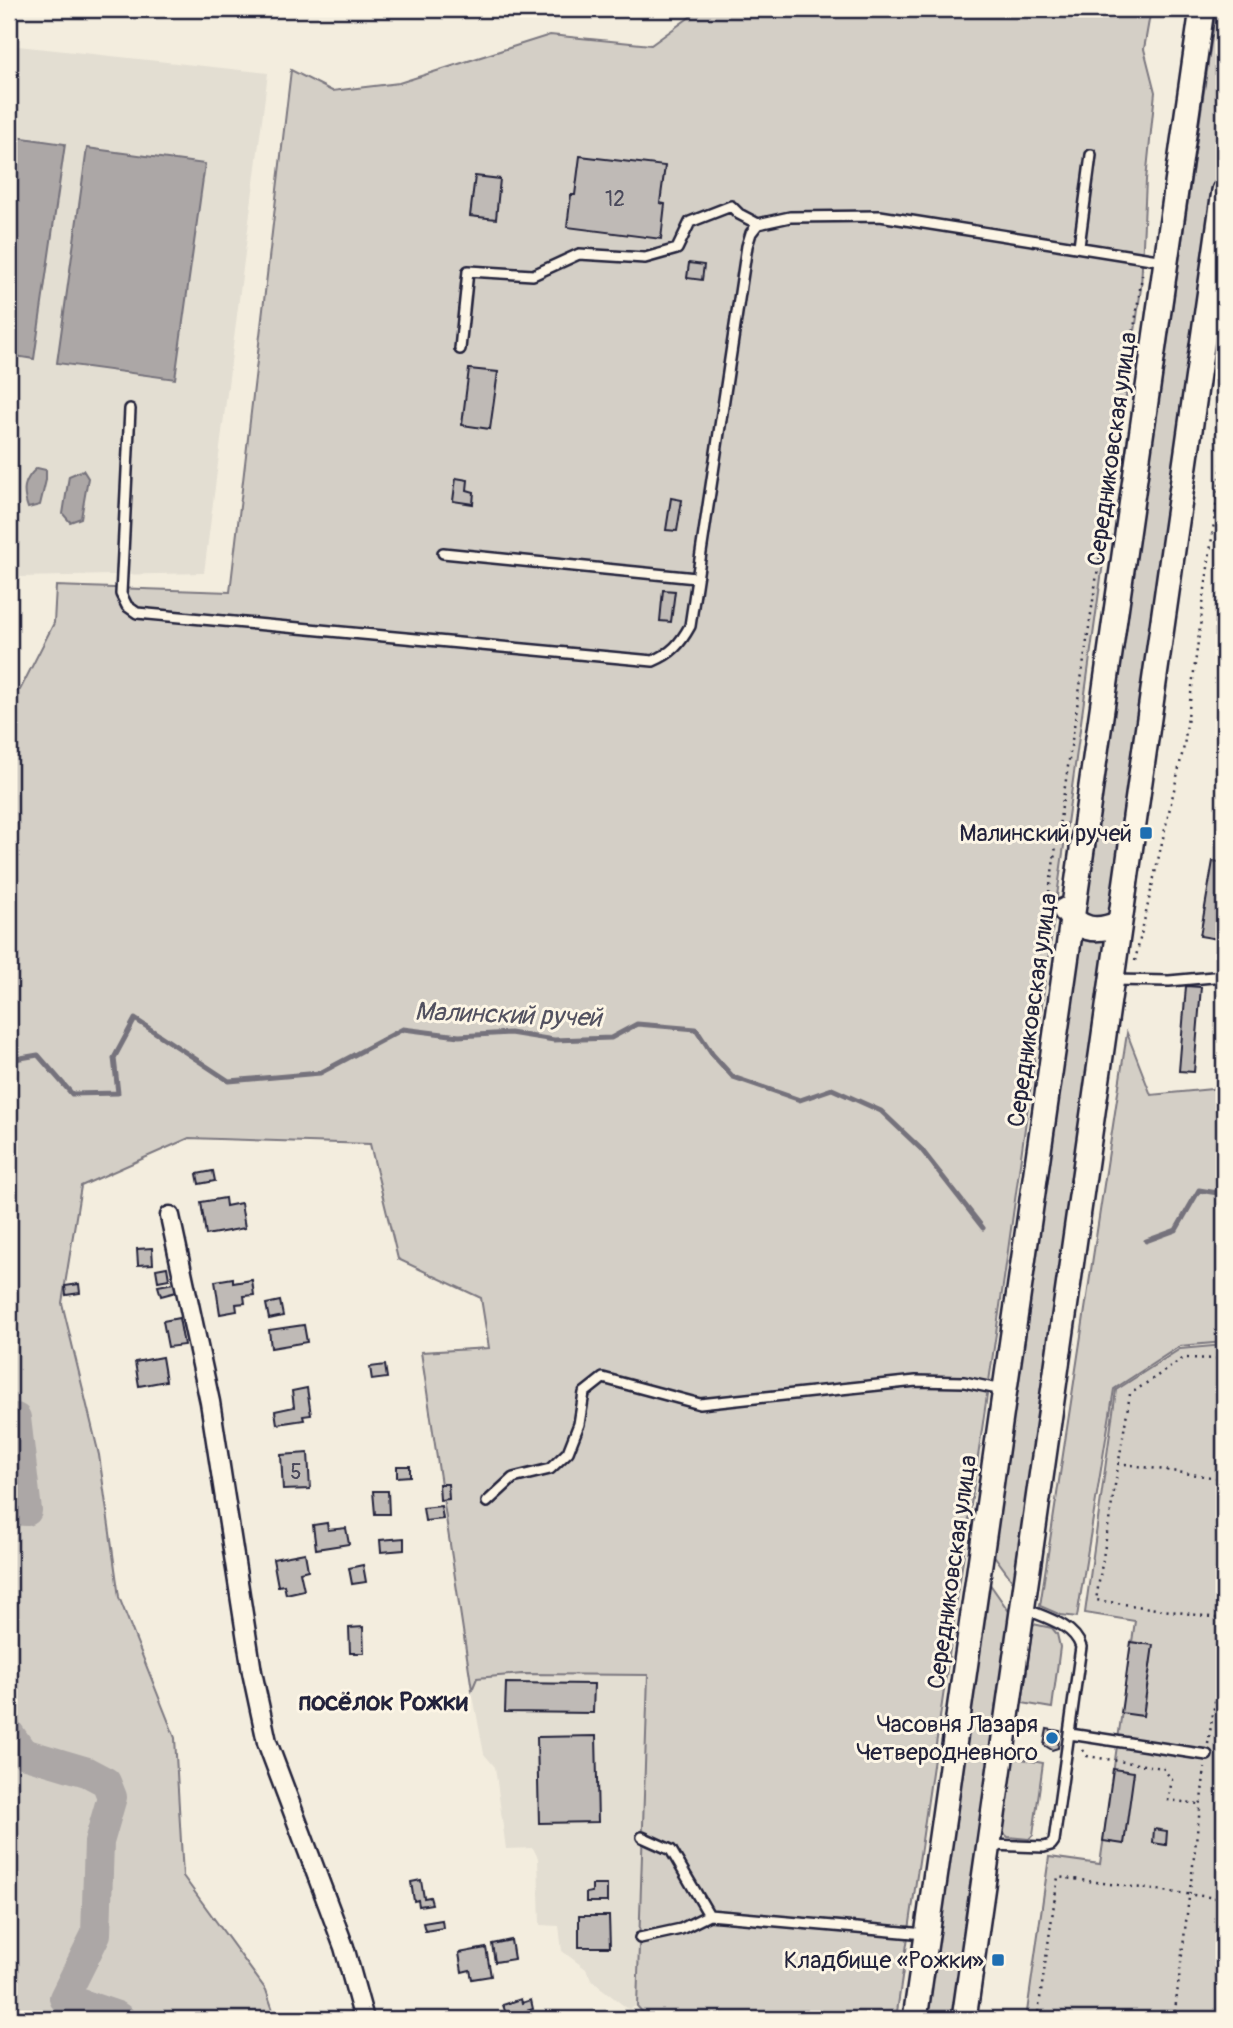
<svg xmlns="http://www.w3.org/2000/svg" width="1233" height="2028" font-family="Pangolin,sans-serif">
<rect width="100%" height="100%" fill="#f3edde"/>
<filter id="ink" filterUnits="userSpaceOnUse"><feTurbulence type="fractalNoise" baseFrequency=".0143" numOctaves="2"/><feDisplacementMap in="SourceGraphic" scale="14" xChannelSelector="R" yChannelSelector="G"/><feConvolveMatrix kernelMatrix="1 2 1 2 8 2 1 2 1" color-interpolation-filters="sRGB"/></filter>
<g filter="url(#ink)">
<path fill="#e3ded2" d="M9,45L268,73L204,573L20,577L9,580Z
M522,1674H648L637,2006L628,2009L591,1980L586,1969L562,1951L559,1926L540,1925L538,1858L533,1848L506,1849L495,1767L484,1754L472,1690L476,1678Z"/>
<path fill="#d4cfc6" stroke="#7b7880" stroke-width="2" d="M701,9H1151L1144,49L1155,92L1146,180L1141,288L1007,1258L896,2019H648L637,2006L648,1675L522,1674L477,1678L472,1690L421,1352L489,1348L481,1298L398,1259L370,1144L189,1138L81,1186L62,1303L99,1455L119,1597L175,1738L183,1876L266,1990L276,2019H9V693L20,690L54,623L56,586L230,592L291,70L332,91L399,83L550,35L651,45Z
M1216,9H1224V161L1015,1584L990,1550Z
M1127,1033L1151,1095L1212,1089L1224,1080V1342L1180,1346L1114,1389L1077,1617L1061,1615L1040,1606Z
M1224,1345V2019H1026L1049,1857L1100,1864L1135,1621L1085,1613L1116,1390L1180,1349Z
M985,1577L1010,1613L955,2019H923Z
M1033,1624L1052,1628L1057,1634L1060,1647L1052,1708L1022,1703Z
M1011,1757L1043,1763L1033,1835L1029,1839L1008,1837L1001,1831Z"/>
<path fill="#aca7a6" stroke="#75727b" stroke-width="2" d="M9,136L65,144L34,359L9,355Z
M87,148L205,164L175,379L57,363Z
M37,468L46,470V480L40,505L28,508C22,491 23,480 37,468Z
M83,470L88,478L81,518L70,522L63,514L69,476Z"/>
<g fill="none" stroke-linecap="round" stroke-linejoin="round">
<path stroke="#75727b" stroke-width="5" d="M9,1060L38,1055L72,1094L118,1093L114,1058L135,1019L229,1081L320,1073L403,1029L459,1036L510,1033L554,1040L611,1038L637,1024L696,1029L713,1055L733,1077L800,1100L832,1089L881,1111L921,1149L983,1228
M1146,1241L1176,1230L1199,1190L1224,1194"/>
<path stroke="#aca7a6" stroke-width="30" d="M9,1419L16,1418L27,1511L9,1510
M9,1733L23,1753L87,1772L106,1782L112,1797L99,1842L96,1934L64,1998L117,2016L121,2019"/>
</g>
<path fill="#bfbab6" stroke="#22223b" stroke-width="2" d="M580,156L665,166L660,203L665,204L661,239L567,227L571,195H575Z
M475,176L500,179L496,219L470,216Z
M689,263L704,265L702,280L687,278Z
M469,369L498,372L490,429L462,425Z
M456,478L468,480L467,490L474,492L473,504L453,501Z
M671,498L682,500L677,531L666,530Z
M663,590L675,591L671,622L660,621Z
M1213,861L1224,863V940L1200,936Z
M1186,986L1201,987L1194,1072L1179,1071Z
M213,1171L215,1181L199,1184L197,1174Z
M225,1198L226,1206L241,1203L245,1228L206,1235L201,1202Z
M152,1248L153,1264L138,1265L137,1249Z
M167,1267L169,1279L158,1281L156,1269Z
M233,1278V1283L252,1280L254,1295L244,1296L245,1303L236,1304L237,1311L220,1314L215,1281Z
M174,1283L176,1292L161,1296L158,1286Z
M79,1284L80,1293L66,1295L65,1286Z
M280,1301L283,1316L269,1319L266,1304Z
M179,1318L184,1345L168,1347L163,1321Z
M304,1325L307,1342L271,1348L269,1330Z
M162,1357L166,1381L139,1386L135,1362Z
M385,1365L387,1378L372,1380L370,1367Z
M307,1388L311,1415L303,1416L304,1420L277,1424L275,1411L294,1407L292,1391Z
M308,1453L310,1489L283,1490L281,1455Z
M397,1466H410V1476L397,1477Z
M439,1484H448L449,1499L440,1500Z
M373,1491H388L389,1514H375Z
M441,1506L443,1519L425,1521L423,1508Z
M327,1523L328,1530L346,1528L349,1544L316,1549L313,1525Z
M404,1538V1550L381,1552L380,1540Z
M305,1553L308,1570L300,1572L304,1590L286,1594L284,1585L278,1586L273,1559Z
M363,1565L366,1582L352,1584L349,1568Z
M363,1627L364,1653H350L349,1628Z
M1131,1642L1153,1645L1143,1716L1121,1713Z
M506,1683L594,1684L593,1713L505,1712Z
M1047,1729L1060,1731L1058,1748L1052,1750L1044,1745Z
M596,1736L598,1822L539,1823L537,1737Z
M1113,1769L1134,1772L1124,1844L1103,1841Z
M1154,1829L1167,1831L1166,1845L1153,1843Z
M421,1880L424,1898L430,1897L432,1904L419,1906L418,1900L414,1901L411,1882Z
M592,1885H607V1902H586V1893L592,1892Z
M579,1916H609L610,1947H579Z
M442,1920L443,1928L425,1931L423,1923Z
M511,1940L514,1959L495,1962L492,1944Z
M486,1948L491,1976L472,1979L470,1970L462,1972L459,1953Z
M521,1999L522,2003L531,2000L533,2009L507,2017L503,2005Z"/>
<g fill="none" stroke-linecap="round" stroke-linejoin="round">
<defs>
<path id="lane" d="M1079,246L1091,155
M460,349L468,271L533,275L579,254L645,258L677,249L690,222L731,206L739,214L758,224
M130,409L121,594L127,606L137,613L653,661C672,653 680,644 690,626L747,246L751,233L758,224L790,217L880,216L1164,261
M443,553L696,578
M1114,980L1169,981L1224,976
M487,1502L513,1478L550,1469L568,1452L579,1424L584,1393L603,1378L700,1404L916,1381L964,1382L1003,1390
M1070,1734L1207,1755
M642,1837L671,1850L709,1915L925,1934
M989,1845L1044,1847L1051,1845L1054,1841L1081,1647C1074,1624 1043,1617 1023,1608
M640,1938L681,1929L709,1915"/>
<path id="street" d="M170,1216L210,1402L252,1672L267,1742L344,1947L364,2019"/>
<path id="secondary" d="M1065,910C1080,931 1097,933 1119,923
M915,2019L1202,9
M964,2019L1224,191"/>
</defs>
<use href="#lane" stroke="#22223b" stroke-width="14"/>
<use href="#street" stroke="#22223b" stroke-width="23"/>
<use href="#secondary" stroke="#22223b" stroke-width="28"/>
<path stroke="#22223b" stroke-width="2.5" stroke-dasharray="2 5" stroke-linecap="butt" d="M1048,899L1143,269
M1039,961L1045,916
M1135,961L1184,746L1224,448
M1224,1359L1184,1358L1130,1394L1096,1600L1224,1619
M1118,1463L1224,1479
M1208,1744L1224,1647
M1083,1750L1087,1756L1163,1768L1172,1780L1168,1800L1200,1804
M1038,2013L1085,2019
M1037,2019L1058,1877L1224,1899
M1174,2019L1205,1768"/>
<use href="#lane" stroke="#fcf5e5" stroke-width="9"/>
<use href="#street" stroke="#fcf5e5" stroke-width="18"/>
<use href="#secondary" stroke="#fcf5e5" stroke-width="23"/>
</g>
</g>
<g fill="#1f6fb2" stroke="#fcf5e5" stroke-width="2.5">
<rect x="1139" y="826" width="14" height="14" rx="3.5"/>
<circle cx="1052" cy="1738" r="7"/>
<rect x="991" y="1953" width="14" height="14" rx="3.5"/>
</g>
<g text-anchor="middle" stroke-width="6" stroke-linejoin="round" paint-order="stroke">
<g font-size="21" fill="#49485a">
<text x="615" y="206">12</text>
<text x="296" y="1479">5</text>
</g>
<g font-size="24" fill="#22223b" stroke="#fcf5e5">
<text transform="translate(1112 449) rotate(-82)" y="8">Середниковская улица</text>
<text transform="translate(1032 1010) rotate(-82)" y="8">Середниковская улица</text>
<text transform="translate(952 1572) rotate(-82)" y="8">Середниковская улица</text>
</g>
<g font-size="24" fill="#22223b" stroke="#fcf5e5" text-anchor="end">
<text x="1132" y="841">Малинский ручей</text>
<text x="1038" y="1732">Часовня Лазаря<tspan x="1038" dy="28">Четверодневного</tspan></text>
<text x="984" y="1968">Кладбище «Рожки»</text>
</g>
<g font-size="26" font-style="italic" fill="#525160" stroke="#fcf5e5">
<text transform="translate(508 1014) rotate(2)" y="9">Малинский ручей</text>
</g>
<g font-size="26" font-weight="bold" fill="#22223b" stroke="#fcf5e5">
<text x="383" y="1710">посёлок Рожки</text>
</g>
</g>
<rect width="1233" height="2028" fill="none" stroke="#fcf5e5" stroke-width="35"/>
<rect x="18" y="18" width="1198" height="1993" fill="none" stroke="#22223b" stroke-width="2.5" filter="url(#ink)"/>
</svg>
